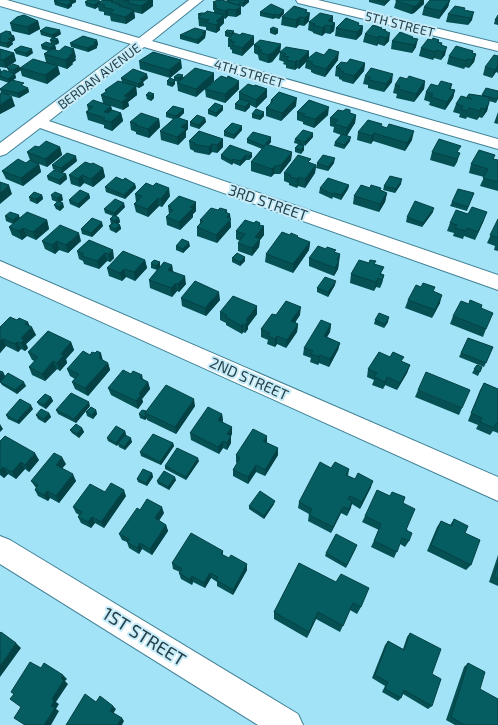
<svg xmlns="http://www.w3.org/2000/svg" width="498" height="725" font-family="'Exo 2',sans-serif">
<rect width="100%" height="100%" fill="#a3e3f8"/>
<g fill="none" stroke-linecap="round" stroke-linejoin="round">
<defs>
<path id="minor" d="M0,0H7L139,38L189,0H203L152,41L498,139V149L144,47L49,121L498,275V290L40,128L6,154L0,156V143L131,44L0,6Z
M296,0H318L498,43V51L298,3Z
M0,261L498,477V501L0,276Z
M0,536L10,540L298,714L303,725H258L0,564Z"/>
</defs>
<use href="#minor" stroke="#428194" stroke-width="2"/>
<use href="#minor" fill="#fff" fill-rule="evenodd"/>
</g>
<path fill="#055053" d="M55,0H76V2L72,4V6L68,9L55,5L54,1Z
M103,0H153V6L142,14L134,12L135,18L126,24L111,21L110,16L104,15V12L99,11L98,7L95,9L86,6L85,2H100Z
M226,0H249V2L243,7L241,6V14L236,17L228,16L225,19L224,18V23L220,27V30L216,33L206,30V27L199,26L198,14L205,13H214V10H213V2H227V1Z
M369,0H390L384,6L369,2Z
M450,0L448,7L439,19L422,15L424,7Z
M396,1L424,4L414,13L411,14L394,8Z
M284,10L279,19L275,18L273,19L260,16V12Z
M464,10L472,20L468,25L446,22L448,14Z
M307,12L309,21L304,26L299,25L296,28L281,25L282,17Z
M498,15V25L494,24L495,20Z
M333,16V22L335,23L334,31L330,34L325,33L322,36L313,33V32L308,30L309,22Z
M38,21L40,29L29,35L12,31L10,23Z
M359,25L363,26L362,34L356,40L335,36L336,28Z
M270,29H278V33L275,35L270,33Z
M382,29L386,30L385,31L389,41L384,46L378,44L377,46L363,42L365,34Z
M40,31L61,34L54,38L58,39L59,43L55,45L56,49L55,50L76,57L75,58L76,60L72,63L73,64L67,69L55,65L60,74L47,84L22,76L20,68L46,62L44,54L48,51L42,49L41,45L51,44L50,40L52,38L41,35Z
M206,31L205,38L198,44L180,39V35Z
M234,31V34L254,44L242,56L232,53V50L230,49V47H228V39L230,38L225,36V32Z
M0,34L14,36L15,40L12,42L13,44L8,48L0,46Z
M413,38L416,47L412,53L391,49L392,41Z
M97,40L98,45L97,46V48L88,52L71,47L70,43Z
M432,40H439V43H442V46L445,55L441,60L434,58L433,60L419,56L421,48Z
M281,44L280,52L272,62L268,63L259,60L258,55L254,53V45Z
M0,49L14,53L16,61L6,68L0,67Z
M14,50L33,53L27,57L16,54Z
M309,51V58L338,60L325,77L315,74L311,72V70L305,68L306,62L299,69L297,68L295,70L286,68V65L283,64L284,62L279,60L280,52Z
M473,51V53L476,54L474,62L469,68L465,67L464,69L447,64L449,56Z
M498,56V73L496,72L492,78L483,75L485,67Z
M139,61L182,68L170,78L140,69Z
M347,63H365L364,71L353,84L342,81V80L339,79V77L335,76L336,67Z
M19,66L21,70L15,74L9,72L7,68Z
M0,68L2,72L15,74L16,78L13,80L24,87L28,88L29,92L19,98L8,95L15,106L0,114L3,94L1,93L0,89L9,83L0,80Z
M214,73V81L210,85L239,89L225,103L206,97L205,89L196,97L178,91L177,83L178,82L175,81V84L172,87L167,85V81L174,80V77L183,78Z
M365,76L392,82L384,92L368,88V85L363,84Z
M121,78H148L143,82L144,85L139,88L136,87L137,95L128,102L129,106L123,110L111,106L112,110L121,113L123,121L112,131L104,128V125L88,120L86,112L88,110L87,105L103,103L101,95L106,92L105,90L122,82Z
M407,79L425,81L424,89L414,102L396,98L397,94L393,93L395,85Z
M452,84L451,89L455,90L453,98L445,110L429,105L430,102L424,100L426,92L438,86Z
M498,91V99L496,103L489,101V103L487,111L482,118L479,117L477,120L467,117L466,119L459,117L460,114L453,112L456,104L466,98L469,94L482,96V95Z
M239,92L267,97L256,108L250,105V107L245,112L235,109V104L239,100Z
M154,94V98L151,101L147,99L146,95Z
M271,100L296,106L281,121L266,116V108L270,104Z
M184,109V113L179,118L188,129L186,131V137L178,145L161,140L160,131L173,119L166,117V113Z
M208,110H223L216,117L208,114Z
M264,112V116L260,120L252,118V114Z
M297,112L328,115L314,128L303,124V122L297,120Z
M498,112V124L494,123Z
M350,113L356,115L355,123L347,136L350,141L344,149L334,146L335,142L341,135L333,132L334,127L330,126V118Z
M205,118L206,122L199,129L190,126V122Z
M159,119L160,127L149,138L136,134V132L131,130L130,122Z
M242,126V130L234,139L224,136V131Z
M382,126L412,140L405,151L373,141L371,144L357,140L358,132Z
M199,131L223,147L217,153L212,152L209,155L194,152V151L190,149L189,141Z
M313,137L304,146V150L301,154L295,152V148L298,144L294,143L295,139Z
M247,139L271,142L268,145L292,152L291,160L280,174H274L271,177L251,171V162L262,149L247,143Z
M39,147H60L62,155L47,167L39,164L41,172L23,186L6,179L2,171L26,163L30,160L27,152Z
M432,152L459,153L457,162L454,167L430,160Z
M252,153V157L249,160H246L240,166L233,163L232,165L221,159V155Z
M494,159L498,160V191L480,186L484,177L469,173L471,164Z
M77,161L62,173L53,169L52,165Z
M310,163L316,165L315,173L305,188L298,186L297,188L289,185V183L284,181V173Z
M317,163H334L328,171L316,168Z
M91,164L103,168L105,177L93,187L84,183L80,187L71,184L69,175Z
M66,174L67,179L60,185L48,180L47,176Z
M135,184L136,188L125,199L106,192L105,187Z
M401,184L395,193L383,190L384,186Z
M349,185L348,189L341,200L333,197L332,199L319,193L320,188Z
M370,188L381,190L387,193L385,202L379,212L353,204L354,196Z
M474,193L467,211L450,206L452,202Z
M89,194L90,198L79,208L70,204L69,200Z
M135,194L170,196L162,207L159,206L148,217L136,212L134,204L136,202Z
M42,195L43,199L37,204L30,201L29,197Z
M51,195L63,200L60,202L64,207L60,211L56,209L54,205L57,202L52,200Z
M168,206L196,211L193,214V217L180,230L167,225L166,217L169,214Z
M125,207L116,216L119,218L120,222L118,224L120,225L121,229L116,233L110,230L109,226L111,224L110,219L113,216L105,213L104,209Z
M218,210H227V213L230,214L231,227L217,243L197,236V227L200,223V220Z
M433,212L422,227L406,222L407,217Z
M468,214L484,220L475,240L464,236L463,239L453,236L454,233L447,231L450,223Z
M5,216L47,220L49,229L36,240L27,236L22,240L12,235L9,227L13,224L6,221Z
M498,219V251L494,250L495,246L487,243Z
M254,223H260V225L264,226V235L260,240L259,247L252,256L238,251V243L240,241L236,239V231Z
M103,226L92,237L82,234L81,229Z
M89,240L114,258L110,262L107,261L99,269L84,264L83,261L79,259L77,251Z
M42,241H81L68,253L59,250L55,254L45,249Z
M310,242L309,250L293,273L265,262L266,254Z
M176,246H190L183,253L176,250Z
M336,253L340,254L338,269L334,276L309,266V258Z
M232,258L245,261L240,266L232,262Z
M145,260L147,268L135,281L126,277L122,281L109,276L107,268Z
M160,262V266L172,265L173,271L186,284L179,292L177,291L172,297L150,288L149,280L157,270L151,268V263Z
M375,265L382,274L384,275L382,283L380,288L376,287L374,291L350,283L351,274Z
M335,285L328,297L317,292V288Z
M433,291L440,303L432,318L405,308L408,300Z
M181,298L220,300L206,316L182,306Z
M481,308L486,329L483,337L450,324L453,316Z
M220,312L257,314L248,326V329L245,333L243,332L242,334L226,325V323L220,320Z
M276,315H300L295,322L298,324L297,332L286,348L277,344L275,347L267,344L268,340L261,337V329Z
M375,320L388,322L384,328L374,324Z
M331,324L330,332L327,337L340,343L338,350L329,367L319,363L318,365L310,362L311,358L303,355L304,348Z
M30,326L36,335L26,344L28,348L25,351L21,349L18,352L6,346L0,353V327Z
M468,338L493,347L484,367L459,357Z
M71,342L74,350L66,359L67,363L60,371L57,369L45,381L32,375L29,367L35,361L32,360L28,352Z
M90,355L108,363L110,370L88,396L75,389L72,382L75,379L70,376L67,369Z
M402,362L410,365L407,373L397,390L385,385L383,389L372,385L374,380L367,377L368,369Z
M477,365L482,367L478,376L472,373Z
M0,371L3,372L5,376L26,386L17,394L2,385L0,382Z
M131,374L142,375L143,379L148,382L150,389L142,399L143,402L138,409L111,395L108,388Z
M484,383L498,389V433L493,431L490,435L476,429L478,425L468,421L480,390Z
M418,390L462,408L459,415L415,397Z
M51,397L53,401L46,409L39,405L37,402Z
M90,406L76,423L58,414L56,410Z
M195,406L176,434L147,420V418L145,420L140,418L139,414L146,411Z
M33,409L19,424L8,419L6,415Z
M96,410L97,414L93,419L87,416L86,412Z
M49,413L51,417L45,423L38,419L36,415Z
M222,414L223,421L222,422L232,427V434L231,436V443L227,450L223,448L219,454L191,440L190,433Z
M82,428L84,432L79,438L72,433L70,430Z
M125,431L126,435L132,442L125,450L119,447L118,444L117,446L108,441L107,438Z
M0,441L39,460L29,472L25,469L16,479L8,474L4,478L0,475Z
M173,443L174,446L161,465L141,456L140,452Z
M267,443L278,455L265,476L256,472L248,484L233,476V470L237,463L236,462V455Z
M199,461L186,480L165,469V466Z
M66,464L62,468L76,481L59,503L50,498L48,501L38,496L35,490L36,488L31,481Z
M331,468L349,469L348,476L371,487L360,509L352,504L347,516L341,513L331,533L308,521L309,514L298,508L299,502Z
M152,473L153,477L147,486L138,482L137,479Z
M176,480L169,490L158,484L157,481Z
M105,492L126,496L104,528L95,523L91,528L81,523L78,517L79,515L76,513L73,507Z
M390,496L403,503L409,541L405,547L400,544L394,558L371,547L379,530L362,522L365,516Z
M274,504L264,519L249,509V506Z
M140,510L164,513L159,521L166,525L168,531L152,555L142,549L139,554L129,548L127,542L122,540L119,534Z
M454,519L465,533L471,565L466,570L427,551L437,527L441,521L450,525Z
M356,548L346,568L325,556L326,553Z
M223,551V555L247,570L233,595L217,586V582L211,578L205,588L193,582L192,585L181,579L179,573L180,572L173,569L172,563Z
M498,555V586L489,582Z
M299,563L361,607L357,614L350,610L340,632L316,619L307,638L274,619V612Z
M410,633L432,674V706L428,709L403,694L401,698L398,701L382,692L385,686L372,678L385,645L388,641L403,649L407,637Z
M468,663L480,689L498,725H455L446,720L464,667Z"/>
<path fill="#044144" d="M72,0H76V2L72,4V6L68,9L67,5L70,1Z
M150,0H153V6L142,14L141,6Z
M246,0H249V2L243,7V3Z
M387,0H390L384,6L385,2Z
M421,0H424V4L414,13L411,14L413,6Z
M450,0L448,7L439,19L441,11Z
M100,1V4L98,3V7L95,9L94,5Z
M241,6V14L236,17V10Z
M228,9V16L225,19V11Z
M134,10L135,18L126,24L125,17Z
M284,10V14L279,19V15Z
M307,10L306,17L310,13L309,21L304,26L305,12Z
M474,12L472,20L468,25L470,18Z
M275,14V18L273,19L274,15Z
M224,15V23L220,27V30L216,33V21Z
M333,16L332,24L328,21Z
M300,17L299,25L296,28V20Z
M38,21L40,29L29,35L27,27Z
M335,23L334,31L330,34L331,26Z
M359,23L358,31L363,26L362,34L356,40L358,25Z
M325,25V33L322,36L323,28Z
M278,29V33L275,35L276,31Z
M60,30L61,34L53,39L52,35Z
M206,31L205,38L198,44L197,40L202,33Z
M234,31V35L231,38V34Z
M11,32L12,36H14L15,40L12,42L13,44L8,48L6,43L8,39L9,34Z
M390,33L389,41L384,46L386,38Z
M254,36V44L242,56V48Z
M379,36L378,44L377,46L378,38Z
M58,39L59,43L56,45L55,41Z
M418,39L416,47L412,53L414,45Z
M97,40L98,45L97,46V48L88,52L87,48Z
M281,44L280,52L272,62L268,63V55Z
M55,45L56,49L51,52L50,48Z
M447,47L445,55L441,60L443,52Z
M32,49L33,53L27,57L26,53Z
M74,49L76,57L75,58L76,60L72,63L73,64L67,69L65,60L71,51Z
M436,50L434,58L433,60L435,52Z
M309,51V59L306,60V62L299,69V61Z
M339,52L338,60L325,77L326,69Z
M14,53L16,61L6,68L3,60Z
M476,54L474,62L469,68L472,60Z
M467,59L465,67L464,69L466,61Z
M181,60L182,68L170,78L169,70Z
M297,60V68L295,70V62Z
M365,63L364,71L353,84L354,76Z
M498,65L496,72L492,78L495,70Z
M19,66L21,70L15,74L14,70Z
M58,66L60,74L47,84L45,75Z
M214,73V81L196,97V89Z
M15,74L16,78L9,83L8,79Z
M147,74L148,78L143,82L144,85L139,88L138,84L140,79Z
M393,74L392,82L384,92L386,84Z
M183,75V79L179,83V78Z
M175,80V84L172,87V83Z
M239,81V89L225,103V94Z
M425,81L424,89L414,102L416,94Z
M136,86L137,95L128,102L129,106L123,110L122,102L124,96Z
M28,88L29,92L19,98L18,93Z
M267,89V97L256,108V100Z
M455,90L453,98L445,110L447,102Z
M154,94V98L151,101V96Z
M12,97L15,106L0,114V105Z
M297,98L296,106L281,121L282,113Z
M250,102V107L245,112V107Z
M489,103L487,111L482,118L485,109Z
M111,106L113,114L104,112Z
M223,106V110L216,117V113Z
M329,107L328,115L314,128L315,119Z
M481,108L479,117L477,120Z
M184,109V113L176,120V116Z
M264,112V116L260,120V116Z
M121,113L123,121L112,131L111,122Z
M356,115L355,123L346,136L347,128Z
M205,118L206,122L199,129V125Z
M159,119L160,127L149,138L148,129Z
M188,121V129L186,131V137L178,145L177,137L181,127Z
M242,126V130L234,139V135Z
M414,131L412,140L405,151L407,143Z
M313,133V137L305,146V142Z
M374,133L373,141L371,144L372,136Z
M271,137V142L264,150V146Z
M351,137L350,141L344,149V145Z
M223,139V147L217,153V145Z
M212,144V152L209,155V147Z
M304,146V150L301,154V150Z
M60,147L62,155L47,167L45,159Z
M292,152L291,160L280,174L281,165Z
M252,153V157L249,160V156Z
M460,153L457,162L454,167L457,159Z
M246,155V160L240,166V161Z
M76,156L77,161L62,173L61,168Z
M335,158L334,163L328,171V167Z
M233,159V163L232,165V161Z
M39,164L41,172L23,186L21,178Z
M316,165L315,173L305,188V179Z
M275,166L274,174L271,177L272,169Z
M103,168L105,177L93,187L91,179Z
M66,174L67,179L60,185L59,180Z
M82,175L84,183L80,187L78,179Z
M299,177L298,186L297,188V179Z
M402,179L401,184L395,193L396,189Z
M135,184L136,188L125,199L124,195Z
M9,185L12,194L0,204V193Z
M349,185L348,189L341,200V195Z
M169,188L170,196L162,207L161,199Z
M387,193L385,202L379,212L380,204Z
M89,194L90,198L79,208L78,204Z
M42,195L43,199L37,204L36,199Z
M62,195L63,200L59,203L57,198Z
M158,198L159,206L148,217L147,209Z
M196,202V211L193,214V217L180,230L179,222L190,207Z
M63,203L64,207L60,211L59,207Z
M124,203L125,207L115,217L114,213Z
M434,208L433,212L422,227L423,223Z
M487,212L484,220L475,240L478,232Z
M230,214L231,227L217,243L216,235L227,217Z
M19,215L20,219L14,224L13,220Z
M119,218L120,222L116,226L115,221Z
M47,220L49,229L36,240L33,232Z
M102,222L103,226L92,237L91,233Z
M120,225L121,229L116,233L115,229Z
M264,226V235L260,240L259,247L252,256V248L255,237Z
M23,228L27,236L22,240L19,231Z
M79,233L81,241L68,253L66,245Z
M57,241L59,250L55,254L52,245Z
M189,242L190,246L183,253V249Z
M310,242L309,250L293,273V264Z
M113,250L114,258L110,262L108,254Z
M105,253L107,261L99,269L97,261Z
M340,254L338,269L334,276L337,260Z
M245,257V261L240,266V262Z
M145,260L147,268L135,281L134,272Z
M160,262V267L157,270L156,266Z
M172,265L173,273L168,270Z
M124,269L126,277L122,281L120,273Z
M384,275L382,283L380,288L382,280Z
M185,276L186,284L179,292L178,284Z
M378,278L376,287L374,291L376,282Z
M336,281L335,285L328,297V292Z
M176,283L177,291L172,297L171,288Z
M219,292L220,300L206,316L205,308Z
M442,295L440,303L432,318L435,310Z
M257,306V314L248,326V329L245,333V325L246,320Z
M301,307L300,315L291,329V321Z
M389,317L388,322L384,328L385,324Z
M28,322L31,329L32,327L36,335L26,344L28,348L25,351L21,343V338L25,324Z
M243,324V332L242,334L241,326Z
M298,324L297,332L286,348L287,340Z
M331,324L330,332L323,344L324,336Z
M277,336V344L275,347V339Z
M3,339L6,346L0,353V341Z
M17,342L21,349L18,352L15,344Z
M71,342L74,350L66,359L67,363L60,371L57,363L61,354Z
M340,343L338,350L329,367L330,359Z
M101,353L103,361L101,366L99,355Z
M320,355L319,363L318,365L319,357Z
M53,361L57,369L45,381L42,374Z
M108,363L110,370L88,396L85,388Z
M410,365L407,373L397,390L400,383Z
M3,372L5,376L0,382V376Z
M387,377L385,385L383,389L385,382Z
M24,382L26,386L17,394L15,390Z
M148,382L150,389L142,399L143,402L138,409L136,401L139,394Z
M51,397L53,401L46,409L44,405Z
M194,399L195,406L176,434L175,427Z
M89,402L90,406L76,423L74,419Z
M31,405L33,409L19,424L17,421Z
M96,410L97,414L93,419L92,415Z
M49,413L51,417L45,423L44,419Z
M222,414L223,421L219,427L218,420Z
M146,415L147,418L145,420L144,417Z
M0,424L3,429L0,432Z
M232,427V434L227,441V434Z
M82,428L84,432L79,438L77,434Z
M125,431L126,435L119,444L118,443V444L117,446L116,443Z
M231,436V443L227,450V443Z
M267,436V443L263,441Z
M131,438L132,442L125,450L124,447Z
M223,441V448L219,454L218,447Z
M173,443L174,446L161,465L160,462Z
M278,448V455L265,476V470Z
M35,453L39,460L29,472L25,465Z
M62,457L66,464L59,472L56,465Z
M198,458L199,461L186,480V477Z
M21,462L25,469L16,479L12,472Z
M256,465V472L248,484V477Z
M3,467L8,474L4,478L0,472V471Z
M152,473L153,477L147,486L146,483Z
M73,474L76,481L59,503L56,496Z
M175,477L176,480L169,490L168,487Z
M373,481L371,487L360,509L362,502Z
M124,490L126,496L104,528L101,522Z
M47,491L50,498L48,501L44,495Z
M275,501L274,504L264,519V516Z
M352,501L351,508L347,516L349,509Z
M162,507L164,513L156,524L155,518Z
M343,507L341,513L331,533L333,527Z
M92,517L95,523L91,528L88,522Z
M166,525L168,531L152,555L150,549Z
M140,543L142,549L139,554L137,548Z
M247,564V570L233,595V590Z
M210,573L211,578L205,588L204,583Z
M192,576L193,582L192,585L190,580Z
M318,612L316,619L307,638L309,632Z
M16,643L21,648L0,677V666Z
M63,675L67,679L65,681L68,684L56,702L59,704L56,709L59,711L51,725H44L52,699L61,678Z
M113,706L116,709L113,714L110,711Z
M122,718L124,721L122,725H117Z"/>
<path fill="#065d61" stroke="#044144" d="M55,0H72L70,1L71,2L67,5L54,1Z
M88,0H96L100,1L94,5L85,2Z
M103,0L113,1L111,2L121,5L119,6L134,10L125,17L110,13L114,10L103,7L105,5L98,3Z
M123,0H150L141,6L128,3L129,1Z
M218,0H222L241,6L236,10L228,9L225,11L215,8L217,6H214L216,4L213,2Z
M230,0H246L243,3L240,2L237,5L228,2Z
M377,0H387L385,2Z
M396,0H421L416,6H413L396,1Z
M430,0H450L441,11L424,7Z
M271,4L284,10L279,15L275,14L274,15L260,12Z
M294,6L307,10L305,12L310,13L305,18L300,17L296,20L282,17Z
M455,6L465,8L464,10L474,12L470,18L448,14Z
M207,11L224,15L216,21L219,22L216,25L205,22L209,20L198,18L201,15L198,14L201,13H205Z
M320,13L333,16L328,21L335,23L331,26L325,25L323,28L313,25L315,24L309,22Z
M24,15L38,21L27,27L10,23L17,17Z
M498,15V20H495Z
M346,18L359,23L358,25L363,26L357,32L336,28Z
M373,25L382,28L381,29L386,30L385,31L390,33L386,38L379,36L378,38L365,34Z
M46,27L60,30L52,35L40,31Z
M273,27L278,29L276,31L270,29Z
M195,28L206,31L202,33L205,34L197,40L180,35Z
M227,30L234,31L231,34L225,32Z
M6,31L11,32L9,34L14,36L8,39L12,40L6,43L0,42V34Z
M400,32L413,37L412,38L418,39L414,45L392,41Z
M234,33L240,35L242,33L254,36L242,48L232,45L235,42L230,41L232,40L228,39Z
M83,36L97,40L94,43L96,44L87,48L70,43Z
M53,38L58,39L55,41L50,40Z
M433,38L439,40L437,42L442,43L441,45L447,47L443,52L436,50L435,52L421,48L428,39L432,40Z
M260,40L281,44L272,53L268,55L259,52L262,50L258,49L260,47L254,45Z
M46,42L55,45L50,48L41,45Z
M21,46L32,49L26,53L14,50Z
M65,46L74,49L71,51L74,52L69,56H71L65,60L44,54L52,49L59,51Z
M456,46L473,51L472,53L476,54L472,60L467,59L466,61L449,56Z
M286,47L309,51L299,61L297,60L295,62L286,60L289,57L284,56L286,54L280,52Z
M0,49L14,53L3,60L0,59Z
M329,49L339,52L326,69L315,66L311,64L313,62L306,60L316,52L324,55Z
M153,52L181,60L169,70L139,61Z
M494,55L498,56V65L495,70L485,67Z
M33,59L58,66L45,75L20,68Z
M350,59L365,63L354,76L343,73L344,72L340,71L341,69L336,67L341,62L347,63Z
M13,64L19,66L14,70L7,68Z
M195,68L214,73L196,89L177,83Z
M371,68L393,74L386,84L369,80L371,77L365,76Z
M133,69L147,74L140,79L143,80L138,84L121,78Z
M4,70L15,74L8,79L0,76V73Z
M178,74L183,75L179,78L174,77Z
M221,76L227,78L228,76L239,81L225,94L205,89Z
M409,76L425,81L416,94L398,89L400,86L395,85L400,77L407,79Z
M170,78L175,80L172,83L167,81Z
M12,80L24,83L21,85L28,88L18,93L0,89Z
M118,81L136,86L124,96L128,97L122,102L101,95L107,91L105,90Z
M441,81L452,84L449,89L455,90L447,102L431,97L433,94L426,92L431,84L438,86Z
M248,84L254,86L255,85L267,89L256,100L239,92Z
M486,88L498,91V97L497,99L482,95Z
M149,92L154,94L151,96L146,95Z
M279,92L297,98L282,113L266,108L273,101L271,100Z
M0,93L2,94L4,93L12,97L0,105Z
M469,94L489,97V103L485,109L481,108L480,111L469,108L468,111L461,109L463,106L456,104L461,96L472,99L467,97Z
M240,99L250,102L245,107L235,104Z
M93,100L111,106L104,112L108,113L112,110L121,113L111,122L103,120L105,118L86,112L93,107L87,105Z
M309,100L329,107L315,119L303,116L305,114L297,112Z
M215,103L223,106L216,113L208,110Z
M173,106L184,109L176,116L166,113Z
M256,109L264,112L260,116L252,114Z
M346,109L350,110V113L356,115L347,128L334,124L338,120L330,118L338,110L343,111Z
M141,113L159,119L148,129L135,125L137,124L130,122Z
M197,115L205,118L199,125L190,122Z
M176,117L188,121L181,127L186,129L177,137L160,131Z
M368,120L382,124L381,126L387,128L389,124L414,131L407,143L374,133L372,136L358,132Z
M232,123L242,126L234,135L224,131Z
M303,130L313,133L305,142L295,139Z
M199,131L223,139L217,145L212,144L209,147L194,144L195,143L189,141Z
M253,132L271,137L264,146L247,139Z
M342,134L351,137L344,145L335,142Z
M439,139L461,146L457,152L460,153L457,159L432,152Z
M46,141L60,147L45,159L27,152L35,146L39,147Z
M266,144L292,152L281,165L275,166L272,169L251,162Z
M299,144L304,146L301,150L295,148Z
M230,145L252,153L249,156L246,155L240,161L233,159L232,161L221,155Z
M479,150L495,155L493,159L498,160V182L483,178L488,169L471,164Z
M67,153L76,156L61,168L52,165Z
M298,155L311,159L308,162L316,165L305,179L299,177L297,179L290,177L291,175L284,173Z
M323,155L335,158L328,167L317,163Z
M18,159L26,163L30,160L39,164L21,178L2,171Z
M85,162L91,164L93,163L103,168L91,179L82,175L78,179L69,175Z
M54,170L66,174L59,180L47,176Z
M390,176L402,179L396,189L384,186Z
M116,177L123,180L125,178L135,184L124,195L105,187Z
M328,178L349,185L341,195L334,193L332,194L320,188Z
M0,182L9,185L0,193Z
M146,183L153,186L156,183L169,188L161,199L158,198L147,209L134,204L142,196L135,194Z
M361,185L370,188L371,185L381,188L380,190L387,193L380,204L354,196Z
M458,189L474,193L468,207L452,202Z
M80,190L89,194L78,204L69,200Z
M34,192L42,195L36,199L29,197Z
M55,192L62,195L57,198L51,195Z
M179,196L196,202L190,207L193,208L179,222L166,217L173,210L169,209L171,207L168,206Z
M115,199L124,203L114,213L104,209Z
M58,201L63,203L59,207L54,205Z
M415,201L434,208L423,223L407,217Z
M472,207L487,212L478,232L467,228L466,231L455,228L457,225L450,223L456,210L468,214Z
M211,208L218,210L220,208L227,210L225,212L230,214L227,217L231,219L216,235L197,227L203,221L200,220Z
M10,212L19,215L13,220L5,216Z
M27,212L47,220L33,232L23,228L19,231L9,227Z
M114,215L119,218L115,221L110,219Z
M92,218L102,222L91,233L81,229Z
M498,219V238L490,235Z
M245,220L254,223L256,221L260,223L259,225L264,226L255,237L260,239L252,248L238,243L245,234L236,231Z
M114,222L120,225L115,229L109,226Z
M60,225L79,233L66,245L57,241L52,245L42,241Z
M282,232L290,235L291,233L298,236L297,237L310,242L293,264L266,254Z
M182,239L189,242L183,249L176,246Z
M89,240L113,250L108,254L105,253L97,261L82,256L84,254L77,251Z
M318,246L326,249L327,247L336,250L334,252L340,254L337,260L339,261L335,268L309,258Z
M123,251L145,260L134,272L124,269L120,273L107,268Z
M237,253L245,257L240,262L232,258Z
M154,260L160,262L156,266L151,263Z
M359,260L369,263L370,260L376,261L374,264L384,267L380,274L384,275L382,280L378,278L376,282L351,274Z
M164,262L172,265L168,270L185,276L178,284L176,283L171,288L149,280Z
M325,277L336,281L328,292L317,288Z
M195,281L219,292L205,308L181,298Z
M423,283L435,287L433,291L442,295L435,310L408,300L416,285L421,287Z
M233,296L257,306L246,320L248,321L245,325L243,324L241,326L226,317L227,315L220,312Z
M470,300L482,305L481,308L493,313L486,329L453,316L461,301L469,304Z
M286,301L301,307L291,321L298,324L287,340L277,336L275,339L268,336L270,333L261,329L272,314L276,315Z
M379,313L389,317L385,324L375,320Z
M10,317L17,320L19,318L28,322L25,324L32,327L21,338L24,340L21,343L17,342L15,344L3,339L0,341V327Z
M321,320L331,324L324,336L340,343L330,359L320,355L319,357L311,354L313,351L304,348Z
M48,331L71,342L61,354L64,355L57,363L53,361L42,374L29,367L38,357L28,352Z
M468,338L493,347L486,363L461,353Z
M83,351L90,355L92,352L95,353L97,351L101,353L99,355L101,356L99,358L108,363L85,388L72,382L79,374L67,369Z
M379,352L390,357L393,352L404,357L401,361L410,365L400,383L387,377L385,382L374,377L377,373L368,369Z
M477,365L482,367L480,372L474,369Z
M123,370L131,374L133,371L142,375L140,378L148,382L139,394L141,395L136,401L108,388Z
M0,371L3,372L0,376Z
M426,372L470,390L462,408L418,390Z
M8,373L24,382L15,390L0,382Z
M484,383L498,389V424L496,423L494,428L480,422L482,418L471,413Z
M166,385L194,399L175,427L145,413Z
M71,393L89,402L74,419L56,410Z
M45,394L51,397L44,405L37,402Z
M20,399L31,405L17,421L6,415Z
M91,407L96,410L92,415L86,412Z
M208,407L222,414L218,420L232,427L227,434L231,436L227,443L223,441L218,447L190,433Z
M41,409L49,413L44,419L36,415Z
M142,410L146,411L145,413L146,415L144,417L139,414Z
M76,424L82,428L77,434L70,430Z
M116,426L125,431L116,443L107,438Z
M253,429L267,436L263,441L278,448L265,470L256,465L248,477L233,470L240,458L236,455Z
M153,434L173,443L160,462L140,452Z
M125,435L131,438L124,447L118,443Z
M5,436L35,453L25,465L21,462L12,472L3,467L0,471V441Z
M177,448L198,458L186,477L165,466Z
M54,453L62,457L56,465L73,474L56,496L47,491L44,495L35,490L38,485L31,481Z
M320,462L331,468L335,462L349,469L346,475L355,479L358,473L373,481L362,502L350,496L348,499L352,501L349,509L343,507L333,527L309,515L312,509L299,502Z
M143,469L152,473L146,483L137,479Z
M164,471L175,477L168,487L157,481Z
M111,483L124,490L101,522L92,517L88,522L78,517L82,512L73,507L90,484L105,492Z
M377,490L390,496L392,492L405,497L403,503L415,509L406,530L412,533L409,541L402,538L397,552L374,541L381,524L365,516Z
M260,491L275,501L264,516L249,506Z
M147,499L162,507L155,518L166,525L150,549L140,543L137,548L127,542L129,539L119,534L137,508L140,510Z
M454,519L468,526L465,533L480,540L471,565L431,545L441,521L452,526Z
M191,533L223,551L221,554L229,558L231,555L247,564L233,590L216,580L218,577L210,573L204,583L192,576L190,580L179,573L182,569L172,563Z
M336,534L357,545L347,565L326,553Z
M299,563L336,582L341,574L369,588L361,607L353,603L343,626L318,612L309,632L274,612Z
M498,564V579L494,577Z
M1,632L16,643L0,666V633Z
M410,633L441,649L432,674L441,679L432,706L404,690L401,698L385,689L388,682L375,675L388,641L404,650Z
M30,662L41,668L44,663L63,675L61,678L64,680L52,699L54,701L51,706L55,708L44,725H25L14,718L21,707L10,699L14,694L11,692Z
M468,663L485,672L480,689L498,699V725H464L451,717Z
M85,694L96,702L100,696L113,706L110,711L122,718L117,725H66Z"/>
<g text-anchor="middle" stroke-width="4" stroke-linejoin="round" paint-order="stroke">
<g font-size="13" fill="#264149" stroke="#c7ecf9">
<text transform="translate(400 24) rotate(14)" y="5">5TH STREET</text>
<text transform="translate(249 73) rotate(16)" y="5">4TH STREET</text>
<text transform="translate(99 76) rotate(-37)" y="5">BERDAN AVENUE</text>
</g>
<g font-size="15" fill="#264149" stroke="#c7ecf9">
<text transform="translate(268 203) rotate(19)" y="5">3RD STREET</text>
<text transform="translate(249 379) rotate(24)" y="5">2ND STREET</text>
</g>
<g font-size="18" fill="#264149" stroke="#c7ecf9">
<text transform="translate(144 637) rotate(32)" y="6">1ST STREET</text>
</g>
</g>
</svg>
